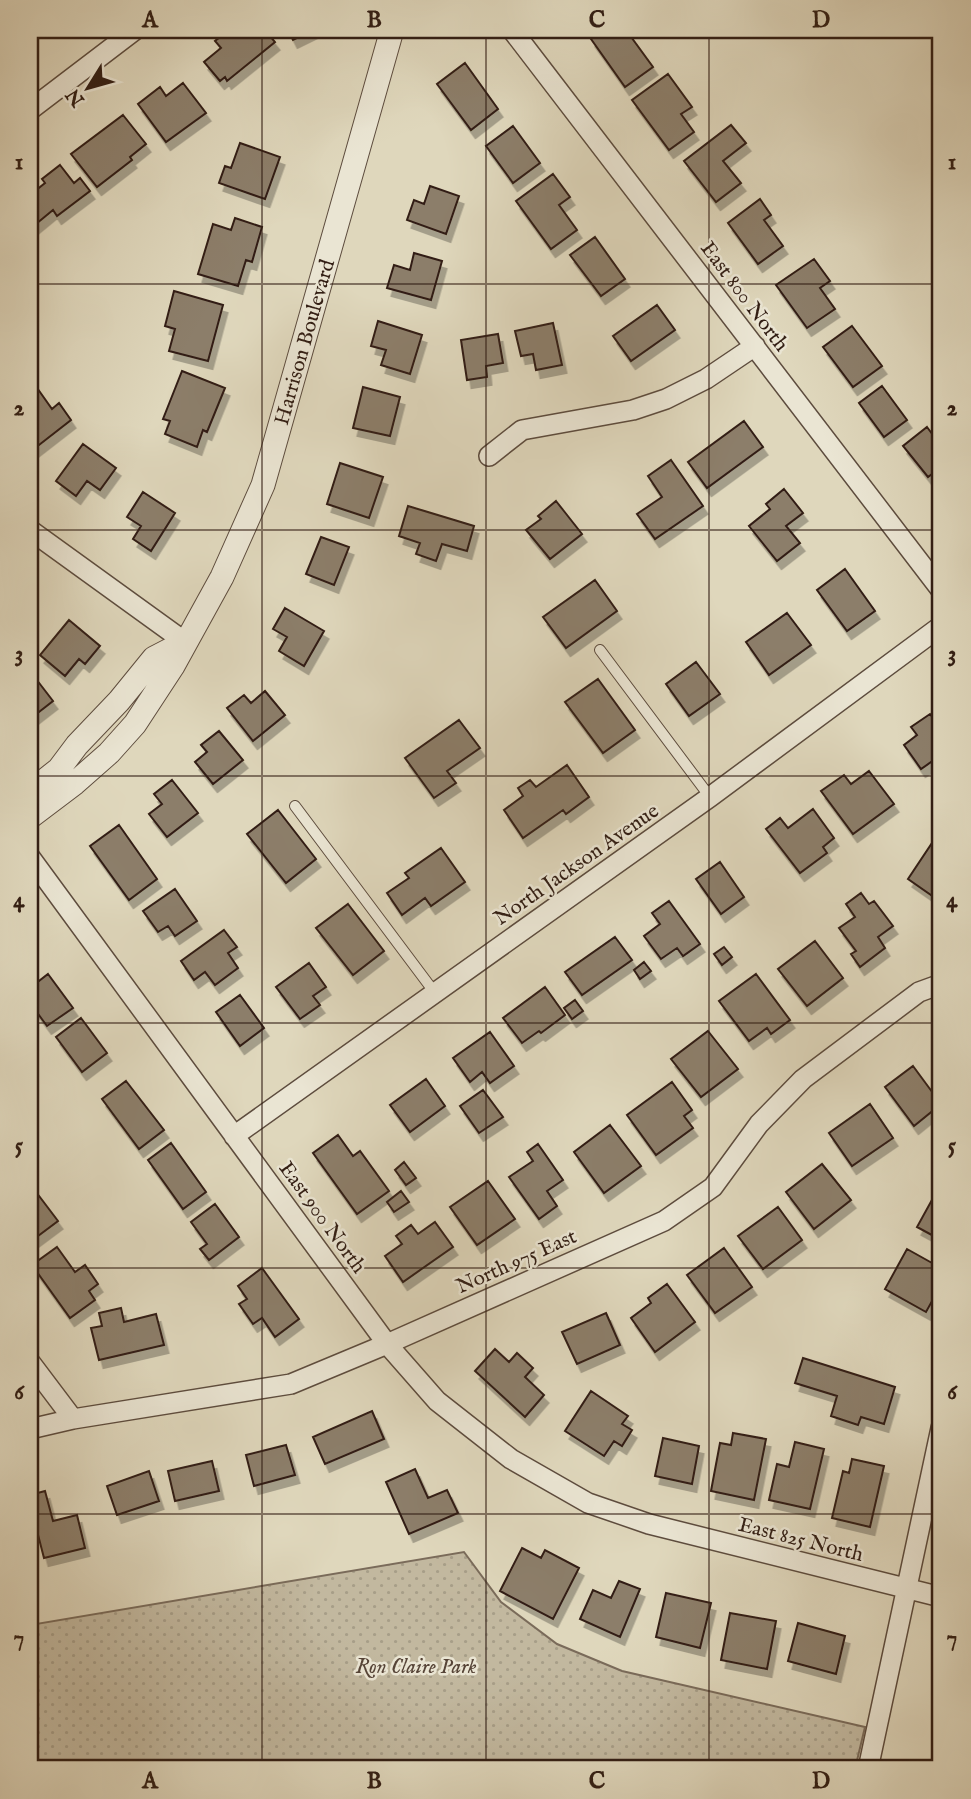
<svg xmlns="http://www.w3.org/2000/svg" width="971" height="1799" font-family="'IM FELL English',serif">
<defs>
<pattern id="park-dots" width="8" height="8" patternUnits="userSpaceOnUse" patternTransform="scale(1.75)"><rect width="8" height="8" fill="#c2b89f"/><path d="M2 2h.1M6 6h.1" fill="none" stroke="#a79e88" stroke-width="1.8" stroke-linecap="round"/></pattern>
<filter id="shadow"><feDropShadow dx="4.5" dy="8" stdDeviation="0" flood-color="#0004"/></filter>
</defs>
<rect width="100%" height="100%" fill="#dfd7bc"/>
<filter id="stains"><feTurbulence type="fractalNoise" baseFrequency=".00286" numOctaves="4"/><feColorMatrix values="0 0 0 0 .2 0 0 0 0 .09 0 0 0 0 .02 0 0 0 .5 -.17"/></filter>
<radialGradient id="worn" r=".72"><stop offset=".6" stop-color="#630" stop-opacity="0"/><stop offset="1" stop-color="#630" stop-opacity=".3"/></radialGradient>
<path fill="url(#park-dots)" stroke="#7a6b5a" stroke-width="2" d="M464,1552L501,1602L557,1644L622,1671L865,1727L855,1769H30V1625Z"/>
<path fill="#8c7e6b" stroke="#321e14" stroke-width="2" filter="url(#shadow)" d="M229,30H265L275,42L227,81L225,77L220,81L204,62L221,48L215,41Z
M288,30H313L293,40Z
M604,30H626L653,67L625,87L591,39Z
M465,63L498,109L471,130L437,84Z
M668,74L692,107L681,114L694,132L669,150L632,100Z
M183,83L206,113L166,142L138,104L160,87L166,96Z
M123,115L146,144L130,157L132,160L97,187L71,154Z
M731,125L746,143L723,161L741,183L716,202L684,161Z
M513,126L540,163L513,183L486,146Z
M240,143L280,157L265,199L219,183L225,166L231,168Z
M60,165L74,183L80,178L90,191L57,216L53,210L30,229V195L45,183L42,179Z
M553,174L570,197L559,205L577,230L551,249L516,201Z
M430,186L459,196L446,234L407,220L414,200L424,204Z
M760,199L771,215L764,220L783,246L758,264L728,223Z
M235,218L262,227L252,262L246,260L238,286L198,274L213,224L231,230Z
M595,237L625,279L601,296L570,255Z
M414,253L442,261L431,300L387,288L394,265L410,270Z
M814,259L830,281L820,288L835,309L807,328L776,285Z
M174,291L223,305L208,361L169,351L175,329L165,326Z
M657,305L675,330L631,361L613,336Z
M378,321L422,335L410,374L381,365L386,350L371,346Z
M553,323L562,365L536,370L533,354L521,356L515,331Z
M852,326L882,366L853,387L823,347Z
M498,334L503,363L486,366L487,377L467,380L461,340Z
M182,371L225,388L207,432L203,430L197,447L165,434L170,421L163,419Z
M35,385L52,409L59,403L71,420L30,452V389Z
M882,386L907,420L884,437L859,403Z
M363,387L400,397L390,436L353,428Z
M744,421L763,447L707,488L688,462Z
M927,427L941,446V467L928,477L903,446Z
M83,444L116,468L100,490L87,481L76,496L56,481Z
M671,460L703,506L655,539L637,514L662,497L648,476Z
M340,463L383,477L369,518L327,504Z
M784,489L803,513L786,526L800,543L777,561L749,526L770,509L766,504Z
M143,492L175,513L151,551L133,539L141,526L127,517Z
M556,501L582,534L550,559L526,530L541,519L538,516Z
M408,506L474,526L467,551L442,544L436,561L416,554L420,543L399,536Z
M321,537L349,547L334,585L306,574Z
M845,569L875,611L847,631L817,590Z
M595,580L617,611L566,648L543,617Z
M285,608L324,631L304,666L279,651L287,637L273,629Z
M787,613L811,645L769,675L746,642Z
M69,620L100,646L85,664L79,659L65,676L40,655Z
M696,662L720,694L689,716L666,684Z
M33,675L53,701L30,719V677Z
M598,679L635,730L603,753L565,702Z
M265,691L285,715L253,741L227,708L244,695L251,703Z
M930,714L941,729V755L921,769L904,745L917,735L911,727Z
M459,720L480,748L447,771L456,783L434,798L405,758Z
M219,731L243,760L213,784L195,762L207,752L201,745Z
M567,765L589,797L566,814L563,810L523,838L504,810L523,796L518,788L530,780L536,787Z
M869,771L894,804L853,834L821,791L844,775L851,784Z
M172,780L198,813L167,837L149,814L162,804L154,794Z
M813,809L834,838L823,847L827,853L800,873L766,829L780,818L788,828Z
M278,810L316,859L286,883L247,834Z
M119,825L157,879L129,900L90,846Z
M934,840L941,845V902L908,879Z
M441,848L465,882L431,906L425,898L402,915L387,893L409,878L405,873Z
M720,862L744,897L721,914L696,879Z
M175,889L197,921L175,936L168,926L158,932L143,911Z
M861,893L869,904L874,901L893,926L878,937L885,948L860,967L851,954L856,951L839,928L855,917L846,904Z
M669,901L700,944L683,956L677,948L661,959L644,936L660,924L652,913Z
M348,904L384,951L353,975L316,928Z
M224,930L237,947L228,953L238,968L215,985L205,972L194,980L181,961Z
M615,937L632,960L582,995L565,972Z
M815,941L843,978L807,1006L778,969Z
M724,947L732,957L722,965L714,954Z
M644,962L651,971L640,979L634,970Z
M309,963L326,987L313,996L320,1005L300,1019L276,987Z
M48,974L73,1008L47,1026L30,1003V988Z
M756,974L790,1020L771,1034L767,1028L749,1041L719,1001Z
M545,987L565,1015L541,1033L539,1031L522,1043L503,1018Z
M240,995L264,1028L240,1046L216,1012Z
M575,1000L583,1011L572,1019L564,1008Z
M81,1018L107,1053L82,1072L56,1037Z
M708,1031L738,1069L701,1097L671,1059Z
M490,1032L514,1066L490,1083L482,1072L470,1082L453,1058Z
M913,1066L941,1104L914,1126L885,1087Z
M426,1079L445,1106L410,1132L390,1105Z
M126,1081L164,1130L139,1149L102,1099Z
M672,1082L692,1110L684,1116L693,1128L656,1155L627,1115Z
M483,1090L503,1117L479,1133L460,1106Z
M870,1104L893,1138L852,1166L829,1133Z
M610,1125L641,1166L604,1193L574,1152Z
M338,1135L353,1156L360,1151L389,1191L357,1214L313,1153Z
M171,1143L206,1192L183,1209L148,1160Z
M538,1144L563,1180L547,1191L557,1206L539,1219L509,1177L533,1161L527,1152Z
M404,1162L416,1178L406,1185L395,1170Z
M822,1164L851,1200L814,1229L786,1192Z
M488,1181L515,1219L477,1245L450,1207Z
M30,1184L58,1221L30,1242Z
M938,1189L941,1191V1240L917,1227Z
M401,1191L409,1202L394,1212L387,1202Z
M215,1204L239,1237L209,1260L200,1249L207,1244L191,1222Z
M778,1207L802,1240L763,1269L738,1236Z
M435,1222L453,1247L403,1282L385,1256L402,1244L396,1236L411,1225L418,1234Z
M57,1247L75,1272L85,1265L98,1284L89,1291L95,1300L70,1318L32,1265Z
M724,1248L752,1287L715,1313L687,1275Z
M907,1249L941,1268V1285L926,1312L885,1289Z
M262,1268L299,1319L275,1337L262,1318L253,1324L239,1304L247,1299L238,1286Z
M667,1284L695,1322L655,1352L631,1318L651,1303L648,1298Z
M121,1308L124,1322L156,1314L164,1345L99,1360L91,1328L102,1326L99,1313Z
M606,1313L620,1345L577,1364L562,1332Z
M495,1349L509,1362L517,1353L533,1368L525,1377L544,1395L525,1417L475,1371Z
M803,1358L895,1387L884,1424L861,1417L858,1425L831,1416L837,1396L795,1383Z
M591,1391L628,1416L622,1424L632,1430L622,1446L614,1441L604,1456L565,1431Z
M372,1411L384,1439L325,1464L313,1437Z
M733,1433L766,1439L754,1500L711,1491L720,1443L731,1445Z
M663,1438L699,1446L692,1484L655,1476Z
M795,1442L824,1449L810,1509L769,1500L777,1464L789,1467Z
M286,1445L295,1475L254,1486L246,1455Z
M852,1459L884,1466L870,1527L832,1518L843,1471L849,1473Z
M212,1461L219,1491L175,1501L168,1471Z
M415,1469L428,1498L447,1490L458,1513L409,1534L386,1482Z
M149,1471L159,1501L117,1515L107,1486Z
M45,1491L53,1521L77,1515L85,1548L44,1558L35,1523L30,1525V1495Z
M522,1548L541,1558L545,1550L579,1568L553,1619L500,1591Z
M619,1581L640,1589L620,1637L580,1619L593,1590L611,1598Z
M666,1593L711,1603L700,1648L656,1637Z
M730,1613L776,1621L767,1669L721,1660Z
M798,1623L845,1636L836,1674L788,1661Z
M941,1665V1694L934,1693Z
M932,1759L941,1763V1769H928Z"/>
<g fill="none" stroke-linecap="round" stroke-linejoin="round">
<defs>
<path id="service" d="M600,650L710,797
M295,806L435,993"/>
<path id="minor" d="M512,30L941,590
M30,110L135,30
M489,456L522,430L633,410L666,399L706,379L755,346
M30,530L185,642
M30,857L387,1344L437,1401L511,1459L588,1503L649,1524L941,1597
M234,1136L710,797L941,626
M30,1362L73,1419
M30,1429L73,1419L291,1384L387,1344L664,1221L713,1187L759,1124L803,1079L919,992L941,984
M868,1769L941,1428"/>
<path id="tertiary" d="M30,792L59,769L77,745L119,701L154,658L185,642
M30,817L75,783L109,753L135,724L173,666L222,577L263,485L392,30"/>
</defs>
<use href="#service" stroke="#5d4c3e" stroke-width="12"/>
<use href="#minor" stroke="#5d4c3e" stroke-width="22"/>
<use href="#tertiary" stroke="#5d4c3e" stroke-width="25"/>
<use href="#service" stroke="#eae5d3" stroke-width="10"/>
<use href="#minor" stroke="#eae5d3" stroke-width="19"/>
<use href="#tertiary" stroke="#eae5d3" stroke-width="23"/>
</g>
<path fill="none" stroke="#321e14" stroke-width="2" stroke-opacity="0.55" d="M262,30V1769M486,30V1769M709,30V1769M30,284H941M30,530H941M30,776H941M30,1023H941M30,1268H941M30,1514H941"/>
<g text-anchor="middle" stroke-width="5" stroke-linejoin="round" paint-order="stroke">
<g font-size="21" fill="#321e14" stroke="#eae5d3">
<text transform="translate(745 296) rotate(53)" y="7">East 800 North</text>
<text transform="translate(304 342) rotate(-74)" y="7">Harrison Boulevard</text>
<text transform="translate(576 864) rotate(-35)" y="7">North Jackson Avenue</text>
<text transform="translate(323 1217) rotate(54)" y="7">East 900 North</text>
<text transform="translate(516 1261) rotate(-24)" y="7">North 975 East</text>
<text transform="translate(801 1539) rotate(14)" y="7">East 825 North</text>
</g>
<g font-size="21" font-style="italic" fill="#564437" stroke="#eae5d3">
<text x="416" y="1673">Ron Claire Park</text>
</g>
</g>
<rect width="971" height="1799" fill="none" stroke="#dfd7bc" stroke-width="77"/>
<g transform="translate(88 88) rotate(233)" stroke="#eae5d3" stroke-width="5" paint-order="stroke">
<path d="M0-5L12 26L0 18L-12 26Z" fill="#321e14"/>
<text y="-10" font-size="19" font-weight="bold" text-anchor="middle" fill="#321e14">N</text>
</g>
<rect x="38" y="38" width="894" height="1722" fill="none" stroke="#321e14" stroke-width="2.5"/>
<g font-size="23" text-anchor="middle" font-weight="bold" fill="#321e14">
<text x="150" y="27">A</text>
<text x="374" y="27">B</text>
<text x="597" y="27">C</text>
<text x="821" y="27">D</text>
<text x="19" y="169">1</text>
<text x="952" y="169">1</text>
<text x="19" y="415">2</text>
<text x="952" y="415">2</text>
<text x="19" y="661">3</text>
<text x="952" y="661">3</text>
<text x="19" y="907">4</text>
<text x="952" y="907">4</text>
<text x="19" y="1153">5</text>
<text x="952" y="1153">5</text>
<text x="19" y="1399">6</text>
<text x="952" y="1399">6</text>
<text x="19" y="1645">7</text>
<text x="952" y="1645">7</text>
<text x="150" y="1788">A</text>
<text x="374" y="1788">B</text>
<text x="597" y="1788">C</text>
<text x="821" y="1788">D</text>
</g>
<rect width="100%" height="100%" filter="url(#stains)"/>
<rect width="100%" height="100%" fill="url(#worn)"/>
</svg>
